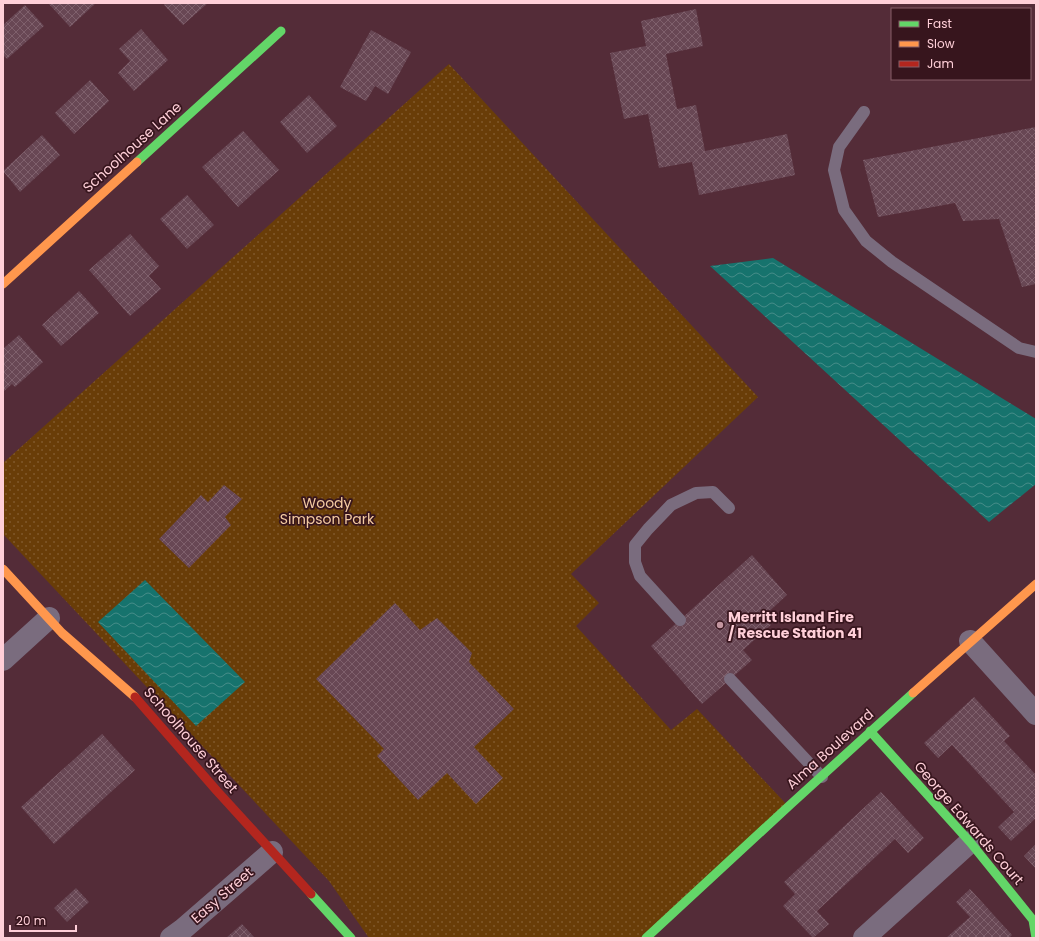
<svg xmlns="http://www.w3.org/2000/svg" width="1039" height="941" font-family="Poppins,sans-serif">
<defs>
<pattern id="park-dots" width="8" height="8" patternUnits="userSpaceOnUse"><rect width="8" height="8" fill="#693d08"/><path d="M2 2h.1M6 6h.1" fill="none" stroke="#80582b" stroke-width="1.8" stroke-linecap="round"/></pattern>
<pattern id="water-waves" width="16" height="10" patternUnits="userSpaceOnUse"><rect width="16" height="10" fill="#16736d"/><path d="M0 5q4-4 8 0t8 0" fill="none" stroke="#458c88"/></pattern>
<pattern id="building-cross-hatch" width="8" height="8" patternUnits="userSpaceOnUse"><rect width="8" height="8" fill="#684754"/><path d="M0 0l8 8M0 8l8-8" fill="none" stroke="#7f606c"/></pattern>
</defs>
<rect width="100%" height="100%" fill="#542c38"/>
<path fill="url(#park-dots)" d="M449,64L758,397L571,574L599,603L576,626L671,730L697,709L788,806L646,938H369L329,881L3,534V463Z"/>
<path fill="url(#water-waves)" d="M773,258L1036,419V484L989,522L710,266Z
M145,580L245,682L196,726L98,622Z"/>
<path fill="url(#building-cross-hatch)" d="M48,3H96L70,27Z
M166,3H208L183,25L164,5Z
M25,5L44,26L7,59L3,55V25Z
M696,9L703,46L666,54L677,109L696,105L705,151L787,134L795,175L699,195L692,162L659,168L648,114L624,119L610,53L646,46L641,21Z
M141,29L168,60L134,91L118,73L130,61L119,49Z
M371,30L411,52L388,94L375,86L366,101L340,87Z
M90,80L109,101L74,134L55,113Z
M309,95L337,126L307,153L280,122Z
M1036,127V284L1022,287L999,219L963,221L955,203L878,217L863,160Z
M243,131L279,170L238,207L202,167Z
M42,135L60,155L20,192L3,171Z
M187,195L214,225L187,249L160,219Z
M130,234L159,266L149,276L161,289L130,316L89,270Z
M79,291L99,313L61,346L42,325Z
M19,335L43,362L15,387L12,384L3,392V349Z
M224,485L242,499L225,517L231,525L189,568L159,539L201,495L208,502Z
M752,555L787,595L764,616L771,625L743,650L752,660L702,704L651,646Z
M395,603L420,630L437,618L472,653L469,662L514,709L474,747L503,778L476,804L447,773L418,800L377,756L384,749L316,679Z
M974,697L1010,736L1004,741L1036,775V818L1011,841L998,827L1014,812L952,745L938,758L924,743Z
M102,734L135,770L54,844L21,807Z
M881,792L924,838L908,853L895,839L817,911L829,924L813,938L783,906L795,894L784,882Z
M1036,844V869L1024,856Z
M76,888L89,902L67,922L54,908Z
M970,889L1012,935L1009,938H946L970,917L956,902Z
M242,924L255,938H226Z"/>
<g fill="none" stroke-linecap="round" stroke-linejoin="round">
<path stroke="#7a6c7e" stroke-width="12" d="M864,112L839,147L834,170L844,210L866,241L892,262L1019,348L1036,352
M680,620L640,576L635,562V545L648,529L671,505L696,493L713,492L729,508
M730,679L822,777"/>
<path stroke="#7a6c7e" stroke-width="22" d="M970,641L1036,714
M3,660L49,618
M171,938L182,930L272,852
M864,938L970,842"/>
<path stroke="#63d668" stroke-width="9" d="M137,162L281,31
M870,731L970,842L1033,920L1036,938
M311,894L351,938
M646,938L791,804L913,693"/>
<path stroke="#ff974d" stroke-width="9" d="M3,284L137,162
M3,569L62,633L135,697
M913,693L1036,584"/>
<path stroke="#b3261e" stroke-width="9" d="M135,697L217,791L311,894"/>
</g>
<circle fill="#c396a0" stroke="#37151d" stroke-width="1.5" cx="720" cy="625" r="4"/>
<g text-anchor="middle" stroke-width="3.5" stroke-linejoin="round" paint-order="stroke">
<g font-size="14" fill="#ffcfd8" stroke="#37151d">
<text transform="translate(132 147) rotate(-42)" y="5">Schoolhouse Lane</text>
<text transform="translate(191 740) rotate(49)" y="5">Schoolhouse Street</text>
<text transform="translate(830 749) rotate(-42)" y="5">Alma Boulevard</text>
<text transform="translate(969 823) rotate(49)" y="5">George Edwards Court</text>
<text transform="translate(222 895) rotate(-41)" y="5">Easy Street</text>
</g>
<g font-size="14" fill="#f4cba2" stroke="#37151d">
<text x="327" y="508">Woody<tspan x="327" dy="16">Simpson Park</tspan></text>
</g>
<g font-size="14" font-weight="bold" fill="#ffcfd8" stroke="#37151d" text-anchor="start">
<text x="728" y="622">Merritt Island Fire<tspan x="728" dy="16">/ Rescue Station 41</tspan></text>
</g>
</g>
<rect width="1039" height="941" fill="none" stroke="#ffcfd8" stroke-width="8"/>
<rect x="891" y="8" width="140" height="72" fill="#37151d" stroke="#875f68"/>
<rect x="899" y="21" width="20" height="6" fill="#63d668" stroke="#875f68"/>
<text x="927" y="28" font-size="12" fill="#ffcfd8">Fast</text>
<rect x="899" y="41" width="20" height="6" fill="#ff974d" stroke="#875f68"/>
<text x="927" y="48" font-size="12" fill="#ffcfd8">Slow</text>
<rect x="899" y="61" width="20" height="6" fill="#b3261e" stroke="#875f68"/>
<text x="927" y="68" font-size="12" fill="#ffcfd8">Jam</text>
<path d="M10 925v6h66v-6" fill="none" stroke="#ffcfd8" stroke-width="2"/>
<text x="16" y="925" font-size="12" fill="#ffcfd8" stroke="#37151d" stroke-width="3" paint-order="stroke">20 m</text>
</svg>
